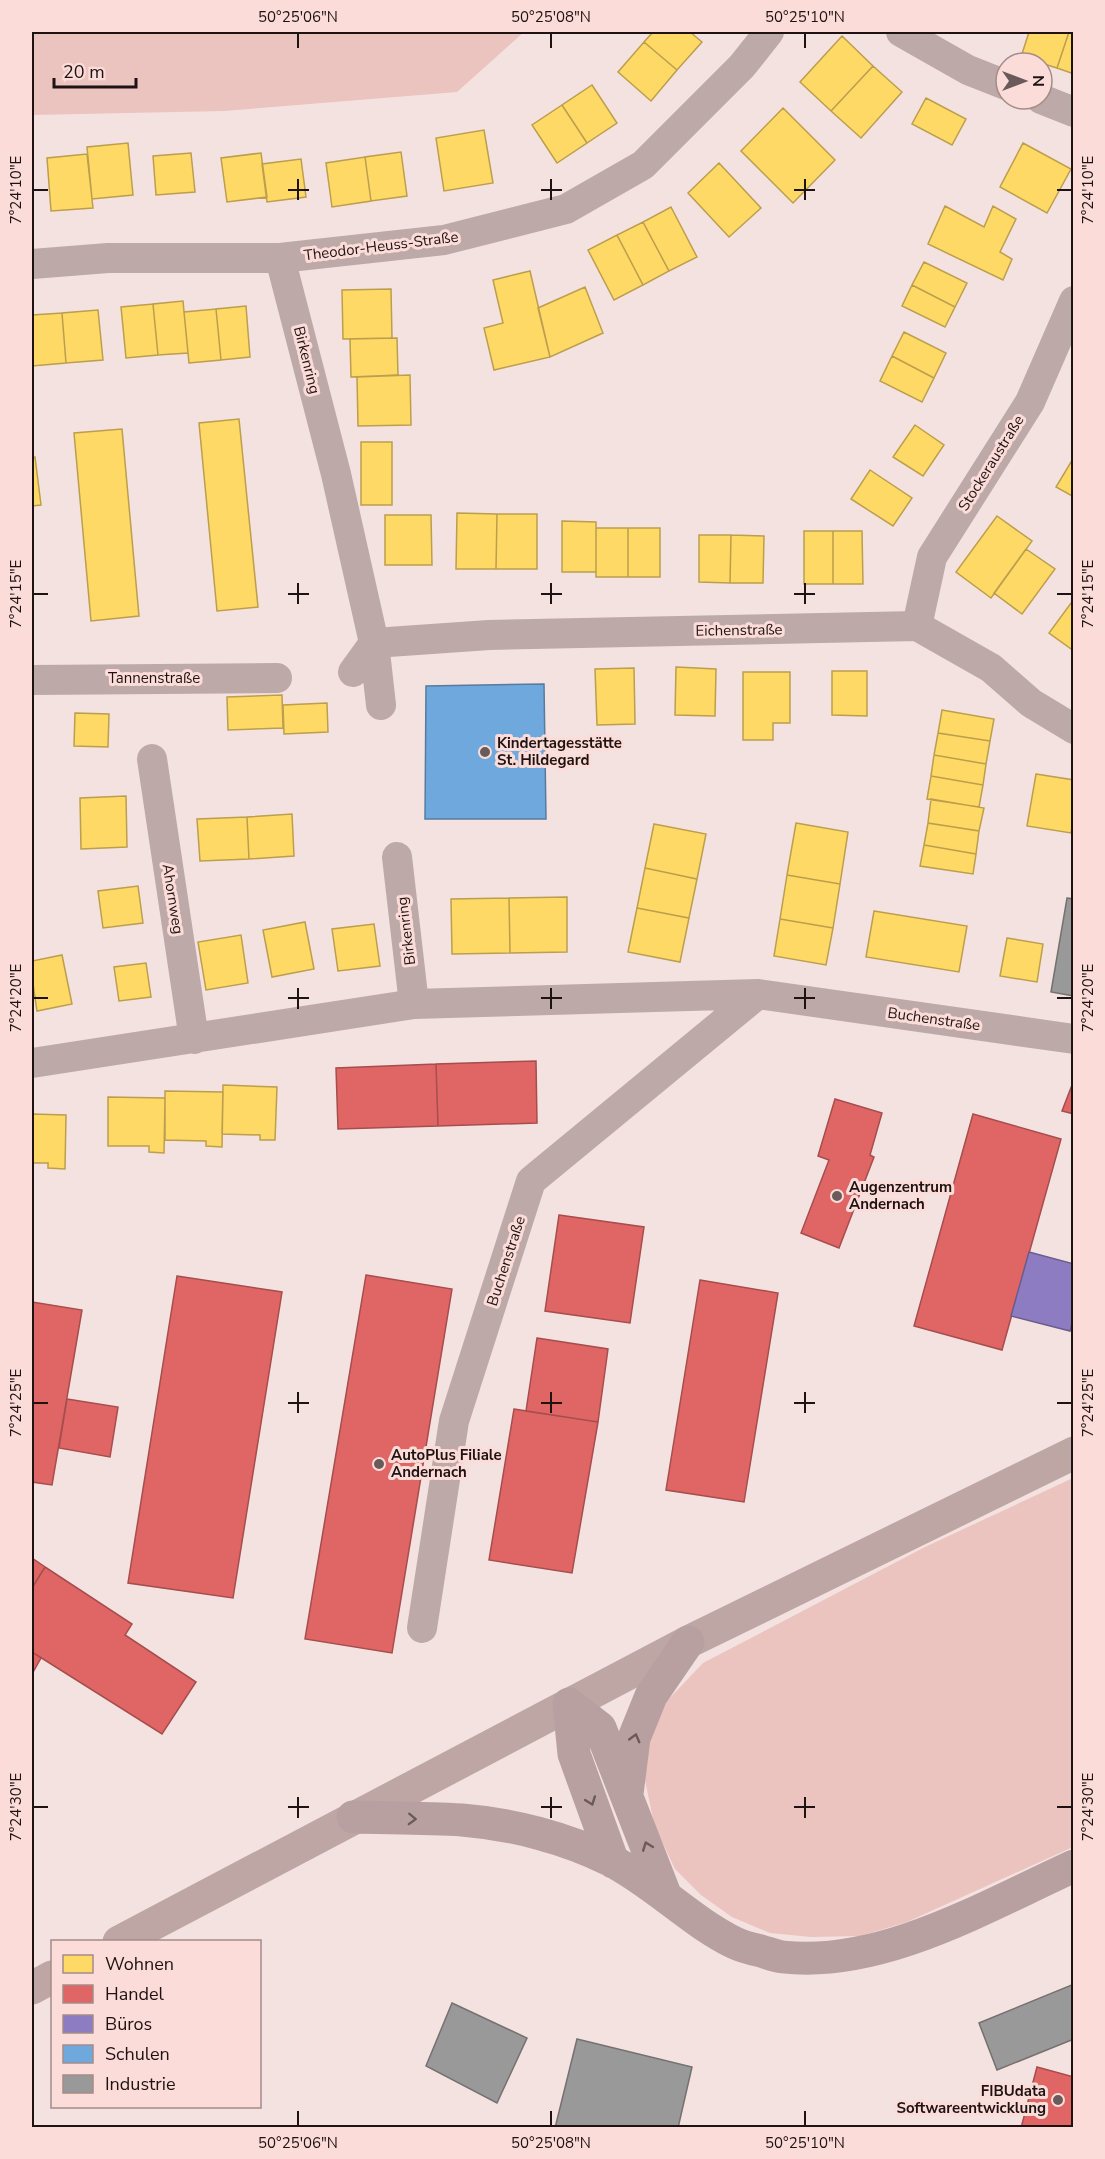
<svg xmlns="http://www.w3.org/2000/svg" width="1105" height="2159" font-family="'Nunito Sans',sans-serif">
<rect width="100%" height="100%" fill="#f4e2e0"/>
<path fill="#ebc3bf" d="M32,32H524L457,92L224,111L32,115Z
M1073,1478V1847L907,1922L860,1936L811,1937L770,1933L732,1917L701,1895L675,1869L654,1824L644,1775L649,1736L667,1701L703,1663L925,1547Z"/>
<path fill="#ffd966" stroke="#bc9e4d" stroke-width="1.5" d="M653,32H690L702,42L677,70L644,42Z
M1029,32H1069L1057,68L1021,57Z
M1069,32H1074V74L1057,68Z
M842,36L873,66L831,111L800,82Z
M644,42L677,70L651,101L618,72Z
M873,66L902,92L861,138L831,111Z
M592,85L617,123L587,143L562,105Z
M926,98L966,119L952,145L912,124Z
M562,105L587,143L557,163L532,125Z
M783,108L835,160L793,203L741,151Z
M484,130L493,183L444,191L436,138Z
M128,143L133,195L92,199L87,147Z
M1023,143L1071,169L1047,213L1000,187Z
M401,152L407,196L371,201L365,157Z
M191,153L195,192L156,195L153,156Z
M261,153L267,197L227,202L221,158Z
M87,154L93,208L51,211L47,158Z
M365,157L371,201L332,207L326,163Z
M301,159L306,197L267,202L262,164Z
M719,163L761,208L729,237L688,193Z
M945,206L984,227L993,206L1016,219L1000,252L1012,259L1003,280L928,244Z
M671,207L697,257L669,271L643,222Z
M643,222L669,271L643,285L617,235Z
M617,235L643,285L614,300L588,250Z
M924,262L967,283L955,307L912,285Z
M530,271L550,357L494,370L484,328L503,323L493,280Z
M912,285L955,307L945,327L902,306Z
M585,287L603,333L550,357L538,308Z
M391,289L392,338L343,339L342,290Z
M183,301L188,353L158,355L153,304Z
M153,304L158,355L126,358L121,307Z
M246,306L250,357L221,360L216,309Z
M216,309L221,360L189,363L184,312Z
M98,310L103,360L66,363L62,313Z
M62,313L66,363L32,366V315Z
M904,332L946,353L934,378L892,356Z
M397,338L398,375L351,377L350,339Z
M892,356L934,378L922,402L880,381Z
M410,375L411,425L358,426L357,377Z
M239,419L258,607L217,611L199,423Z
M915,425L944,445L923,476L893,457Z
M122,429L139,616L91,621L74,433Z
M361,442H392V505H361Z
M35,457L41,505L32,506V458Z
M1074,457V497L1056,487Z
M870,470L912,498L893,526L851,499Z
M457,513L497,514L496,569H456Z
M497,514H537V569H496Z
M385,515H431L432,565H385Z
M997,516L1032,541L991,598L956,572Z
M562,521L596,522V572H562Z
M596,528H628V577H596Z
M628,528H660V577H628Z
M804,531H833V584H804Z
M833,531H862L863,584H833Z
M699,535H731L730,583L699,582Z
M731,535L764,536L763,583H730Z
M1026,549L1055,569L1022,614L994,593Z
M1074,599V651L1049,633Z
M676,667L716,669L715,716L675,715Z
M634,668L635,724L597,725L595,669Z
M832,671H867V716L832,715Z
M743,672H790V723H773V740H743Z
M282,695L283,728L228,730L227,697Z
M327,703L328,732L284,734L283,705Z
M942,710L994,719L990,741L938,733Z
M75,713L109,714L108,747L74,746Z
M938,733L990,741L986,764L934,755Z
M934,755L986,764L983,785L931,776Z
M1036,774L1074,780V817L1071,833L1027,826Z
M931,776L983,785L979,807L927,799Z
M126,796L127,847L81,849L80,798Z
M931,799L984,808L979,831L928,823Z
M292,814L294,856L249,859L247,817Z
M247,817L249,859L200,861L197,819Z
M796,823L848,832L840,884L787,875Z
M928,823L979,831L976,854L924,845Z
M654,824L706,834L697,879L645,868Z
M924,845L976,854L973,874L920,866Z
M645,868L697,879L689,918L637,908Z
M787,875L840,884L833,928L780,919Z
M138,886L143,923L103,928L98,891Z
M567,897V952L510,953L509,898Z
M509,898L510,953L452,954L451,899Z
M637,908L689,918L680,962L628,952Z
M874,911L967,926L959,972L866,957Z
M780,919L833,928L826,965L774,956Z
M305,922L314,969L272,977L263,930Z
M374,924L380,966L338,971L332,929Z
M241,935L248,983L206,990L198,942Z
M1007,938L1043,944L1037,982L1000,976Z
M62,955L72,1004L37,1011L32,977V961Z
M146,963L151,997L119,1001L114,967Z
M223,1085L277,1087L275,1140H260V1135L222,1134Z
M165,1091L223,1092L222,1147L206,1146V1141L165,1140Z
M108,1097L165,1098L164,1153L149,1152V1146H108Z
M32,1114L66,1115L65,1169L48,1168V1163H32Z"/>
<path fill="#e06666" stroke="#a64d4d" stroke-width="1.5" d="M536,1061L537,1123L438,1126L436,1064Z
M436,1064L438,1126L338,1129L336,1068Z
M1072,1085H1074V1114L1062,1111Z
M835,1099L882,1113L870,1155L874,1157L839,1248L801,1233L829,1160L818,1156Z
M973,1114L1061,1139L1002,1350L914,1326Z
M559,1215L644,1227L630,1323L545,1311Z
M366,1275L452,1289L392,1653L305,1639Z
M177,1276L282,1292L233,1598L128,1583Z
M700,1280L778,1293L744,1502L666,1490Z
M32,1302L82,1310L52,1485L32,1482Z
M537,1338L608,1349L598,1422L526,1411Z
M67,1399L118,1407L110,1457L59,1448Z
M514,1409L598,1422L572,1573L489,1560Z
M32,1558L45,1567L32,1588Z
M45,1567L132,1624L125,1635L196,1682L162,1734L32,1652V1588Z
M32,1652L41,1658L32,1674Z
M1037,2067L1074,2077V2128H1021Z"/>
<path fill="#8e7cc3" stroke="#6c5c8e" stroke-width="1.5" d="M1029,1252L1074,1264V1316L1070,1331L1011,1316Z"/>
<path fill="#6fa8dc" stroke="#577b9f" stroke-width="1.5" d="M544,684L546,819H425L426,686Z"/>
<path fill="#999" stroke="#747170" stroke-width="1.5" d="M1067,898L1074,899V996L1051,992Z
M1074,1984V2039L997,2070L979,2023Z
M452,2003L527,2038L497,2103L426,2066Z
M577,2039L692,2067L678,2128H599L592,2126V2128H555Z"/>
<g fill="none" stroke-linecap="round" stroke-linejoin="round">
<path stroke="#bda9a7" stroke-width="30" d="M901,32L968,70L1006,85
M1041,99L1074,112
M280,258L336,474L374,643L381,705
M32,264L108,258H280L444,240L566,209L643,165L742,66L769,32
M917,626L932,557L1030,402L1074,301
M353,672L374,643L489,635L917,626L991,668L1031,703L1074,729
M32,680L277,678
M152,759L194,1039
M397,857L414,1004
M32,1063L414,1004L758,994L1074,1039
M422,1628L454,1421L531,1181L758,994"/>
<path stroke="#bda6a4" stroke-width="33" d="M119,1942L688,1642L1074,1453
M32,1988L52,1977"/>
<path stroke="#b9a0a0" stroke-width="33" d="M569,1704L600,1728L666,1897
M569,1704L574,1754L613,1862
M627,1794L634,1738L651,1696L688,1642
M353,1817C389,1818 426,1818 462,1820C512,1824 566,1838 610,1860C655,1883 690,1921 735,1943C743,1947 752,1949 761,1951C768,1953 775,1956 783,1957C882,1968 986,1906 1074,1866"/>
</g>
<defs><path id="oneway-chevron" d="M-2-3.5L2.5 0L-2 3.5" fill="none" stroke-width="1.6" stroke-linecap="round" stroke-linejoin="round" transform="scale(1.5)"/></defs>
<g stroke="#6c5a59">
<use href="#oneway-chevron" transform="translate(635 1738) rotate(-75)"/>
<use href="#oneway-chevron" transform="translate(591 1801) rotate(70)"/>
<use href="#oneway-chevron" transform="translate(412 1819) rotate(2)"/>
<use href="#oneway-chevron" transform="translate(647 1846) rotate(-111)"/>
</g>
<path fill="none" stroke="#1e1312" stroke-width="2" d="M298,33V48M551,33V48M805,33V48M298,179V200M551,179V200M805,179V200M33,190H48M288,190H309M541,190H562M794,190H815M1057,190H1072M298,583V604M551,583V604M805,583V604M33,594H48M288,594H309M541,594H562M794,594H815M1057,594H1072M298,988V1009M551,988V1009M805,988V1009M33,998H48M288,998H309M541,998H562M794,998H815M1057,998H1072M298,1392V1413M551,1392V1413M805,1392V1413M33,1403H48M288,1403H309M541,1403H562M794,1403H815M1057,1403H1072M298,1797V1818M551,1797V1818M805,1797V1818M33,1807H48M288,1807H309M541,1807H562M794,1807H815M1057,1807H1072M298,2111V2126M551,2111V2126M805,2111V2126"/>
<g fill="#695b5a" stroke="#fcdcd8" stroke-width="2">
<circle cx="485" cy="752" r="6"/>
<circle cx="837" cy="1196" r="6"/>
<circle cx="379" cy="1464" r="6"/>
<circle cx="1058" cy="2100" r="6"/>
</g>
<g text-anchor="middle" stroke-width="6" stroke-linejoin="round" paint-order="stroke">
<g font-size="15" fill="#1e1312" stroke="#fcdcd8">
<text transform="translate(381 246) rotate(-7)" y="5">Theodor-Heuss-Straße</text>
<text transform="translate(307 360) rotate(76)" y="5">Birkenring</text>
<text transform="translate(991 463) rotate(-58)" y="5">Stockeraustraße</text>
<text transform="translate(739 630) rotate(-1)" y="5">Eichenstraße</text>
<text x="154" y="683">Tannenstraße</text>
<text transform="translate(173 899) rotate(81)" y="5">Ahornweg</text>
<text transform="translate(406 931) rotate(-97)" y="5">Birkenring</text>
<text transform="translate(934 1019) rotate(8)" y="5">Buchenstraße</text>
<text transform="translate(506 1261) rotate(-72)" y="5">Buchenstraße</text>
</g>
<g font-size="15" font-weight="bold" fill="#1e1312" stroke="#fcdcd8" text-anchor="start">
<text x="497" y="748">Kindertagesstätte<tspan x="497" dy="17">St. Hildegard</tspan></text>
<text x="849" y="1192">Augenzentrum<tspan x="849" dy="17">Andernach</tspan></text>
<text x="391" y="1460">AutoPlus Filiale<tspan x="391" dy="17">Andernach</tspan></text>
<text x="1046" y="2096" text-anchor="end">FIBUdata<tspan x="1046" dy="17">Softwareentwicklung</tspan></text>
</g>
</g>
<rect width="1105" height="2159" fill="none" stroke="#fcdcd8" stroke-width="66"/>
<rect x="51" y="1940" width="210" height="168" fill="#fcdcd8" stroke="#a38c89" stroke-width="1.5"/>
<rect x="63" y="1955" width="30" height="18" fill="#ffd966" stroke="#a38c89" stroke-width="1.5"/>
<text x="105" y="1970" font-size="18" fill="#1e1312">Wohnen</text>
<rect x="63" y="1985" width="30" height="18" fill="#e06666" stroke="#a38c89" stroke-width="1.5"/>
<text x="105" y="2000" font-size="18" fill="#1e1312">Handel</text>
<rect x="63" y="2015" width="30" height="18" fill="#8e7cc3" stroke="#a38c89" stroke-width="1.5"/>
<text x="105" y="2030" font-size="18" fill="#1e1312">Büros</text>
<rect x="63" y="2045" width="30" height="18" fill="#6fa8dc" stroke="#a38c89" stroke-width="1.5"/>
<text x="105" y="2060" font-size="18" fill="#1e1312">Schulen</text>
<rect x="63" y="2075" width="30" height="18" fill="#999999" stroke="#a38c89" stroke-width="1.5"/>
<text x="105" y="2090" font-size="18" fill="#1e1312">Industrie</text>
<g transform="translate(1024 81) rotate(90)"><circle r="28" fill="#fcdcd8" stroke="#a38c89" stroke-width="1.5"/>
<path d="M0-4.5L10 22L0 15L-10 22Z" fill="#695b5a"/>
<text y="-9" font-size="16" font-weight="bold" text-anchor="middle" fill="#1e1312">N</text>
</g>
<path d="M54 78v9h82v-9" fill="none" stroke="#1e1312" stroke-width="3"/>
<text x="63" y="78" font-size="18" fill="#1e1312" stroke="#fcdcd8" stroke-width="4.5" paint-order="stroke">20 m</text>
<rect x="33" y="33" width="1039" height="2093" fill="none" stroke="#1e1312" stroke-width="2"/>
<g font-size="15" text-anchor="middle" fill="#1e1312">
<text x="298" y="22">50°25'06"N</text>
<text x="551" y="22">50°25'08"N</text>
<text x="805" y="22">50°25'10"N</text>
<text transform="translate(1088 190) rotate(-90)" y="5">7°24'10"E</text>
<text transform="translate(16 190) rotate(-90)" y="5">7°24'10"E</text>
<text transform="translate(16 594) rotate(-90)" y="5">7°24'15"E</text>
<text transform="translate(1088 594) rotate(-90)" y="5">7°24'15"E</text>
<text transform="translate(16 998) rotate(-90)" y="5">7°24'20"E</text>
<text transform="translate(1088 998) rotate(-90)" y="5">7°24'20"E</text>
<text transform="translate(16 1403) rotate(-90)" y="5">7°24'25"E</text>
<text transform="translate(1088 1403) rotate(-90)" y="5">7°24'25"E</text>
<text transform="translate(16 1807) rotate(-90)" y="5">7°24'30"E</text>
<text transform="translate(1088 1807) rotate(-90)" y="5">7°24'30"E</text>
<text x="298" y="2148">50°25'06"N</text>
<text x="551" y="2148">50°25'08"N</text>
<text x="805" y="2148">50°25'10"N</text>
</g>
</svg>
